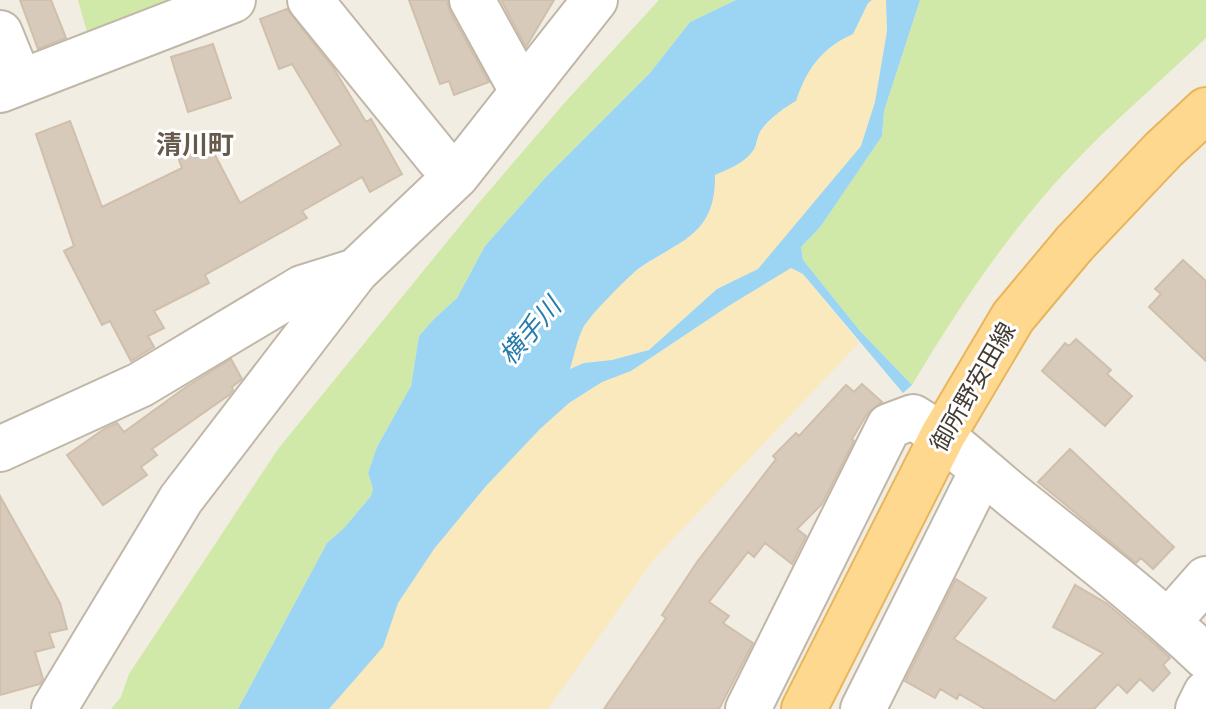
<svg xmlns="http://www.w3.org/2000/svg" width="1206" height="709" font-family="'Space Grotesk','Noto Sans JP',sans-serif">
<rect width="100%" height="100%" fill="#f2ede3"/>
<path fill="#d0e9a9" d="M78,0H182L88,36Z
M659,0H736L690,22L650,73L545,178L485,246L457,298L434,319L419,336L411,386L377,447L368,473L373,489L371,496L344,528L327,543L238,709H111L121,697L129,674L278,449L477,205L567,100Z
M920,0H1206V38C1161,81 1112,122 1069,168C1008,233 958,308 912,385L860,331L803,260L801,247L821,226L882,136L884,111Z"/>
<path fill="#fae9bc" d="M872,0H886L887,31L875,102L861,147L758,270L717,289L649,350L612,360L584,363L570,370C574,356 577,335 586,323C598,307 622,282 638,270C678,240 717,236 714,175L733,167L757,144L759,133L783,107L796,100C807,68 822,49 853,34L868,3Z
M791,268L803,274L859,343L654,559L548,709H329L382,647L398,603L434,549L486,486L540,429L569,403L602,381L631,371L730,305Z"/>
<path fill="#9bd5f3" d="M736,0H872L868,3L853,34C822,48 807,68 796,101C786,106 763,123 759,134C756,141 757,146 752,152C743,164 728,169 715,175C716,236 679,240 638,269C628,277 588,317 583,328C577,340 574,356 570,369L584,363L612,360L649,350L717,289L758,269L861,146L875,102L887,31L886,0H920L884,111L882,136L821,226L801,247L803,260L860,331L912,385L903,393L803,274L791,268L730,305L631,371L602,382L569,403L540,429L486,486L434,549L398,603L383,647L329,709H238L327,543L344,528L371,496L373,489L368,473L377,447L411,386L419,336L434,319L457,298L485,246L545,178L650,73L690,22Z"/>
<path fill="#d7cabb" stroke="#cfbfab" stroke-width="2" d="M20,0H51L66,38L38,49Z
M409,0H447L450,12L489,82L454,95L449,81L440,84Z
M501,0H554L526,47Z
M287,9L334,69L366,122L371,119L402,174L370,192L362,177L302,211L307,218L205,275L209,283L154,311L164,328L148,336L154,347L131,361L110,321L102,325L64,251L74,246L36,134L70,121L102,207L182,168L179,160L186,156L180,145L203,132L240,203L341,145L292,64L279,69L260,19Z
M213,44L231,98L188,112L171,57Z
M1183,260L1206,281V361L1149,307L1161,294L1155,289Z
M1076,339L1111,370L1107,374L1132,396L1105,426L1042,371L1065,343L1069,346Z
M231,359L242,379L232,387L233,390L229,395L152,449L157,455L141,467L147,475L103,505L67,455L104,429L117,423L124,432L186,387Z
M862,384L882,402L867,414L852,439L854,441L822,504L797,529L806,536L792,564L765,543L754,557L748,552L709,602L729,616L723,623L753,643L719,709H604L666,618L662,615L697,562L776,459L773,456L796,433L799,436L846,385L854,392Z
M1070,449L1174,547L1153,569L1141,558L1136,563L1038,482Z
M0,496L60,603L67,629L49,633L54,647L35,652L43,679L40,684L0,695Z
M956,579L986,598L954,639L1055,701L1103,653L1053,627L1075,585L1106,603L1157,646L1170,658L1163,665L1170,673L1153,691L1140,679L1127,693L1118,684L1094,709H985L959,694L957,699L940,689L935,698L905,681Z"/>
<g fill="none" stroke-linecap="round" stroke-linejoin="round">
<defs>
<path id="minor" d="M310,0L438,158L457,175
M472,0L522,91
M0,33L20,82
M0,90L233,0
M0,449L140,385L302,288L356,271
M1169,621L1206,579
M54,709L181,499L356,271L457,175L595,0
M748,709L889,426L913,417C951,440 983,472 1018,500C1082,551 1147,601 1206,657
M863,709L982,471
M1198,709L1206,693"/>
<path id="major" d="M804,709L943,435L1013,317L1074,244L1163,150L1206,110"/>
</defs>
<use href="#minor" stroke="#c1b7a8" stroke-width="48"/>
<use href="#major" stroke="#e8b55b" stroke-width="48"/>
<use href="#minor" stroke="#fff" stroke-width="44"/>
<use href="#major" stroke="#ffd88f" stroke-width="44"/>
</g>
<g text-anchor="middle" stroke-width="6" stroke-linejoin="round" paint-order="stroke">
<g font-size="24" fill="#443c33" stroke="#fff">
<text transform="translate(973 387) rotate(-60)" y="8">御所野安田線</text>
</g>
<g font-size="26" font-weight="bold" fill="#675a4a" stroke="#fff">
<text x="195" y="154">清川町</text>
</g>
<g font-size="26" font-style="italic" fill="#277cac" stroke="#fff">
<text transform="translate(530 331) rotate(-49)" y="9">横手川</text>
</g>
</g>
</svg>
